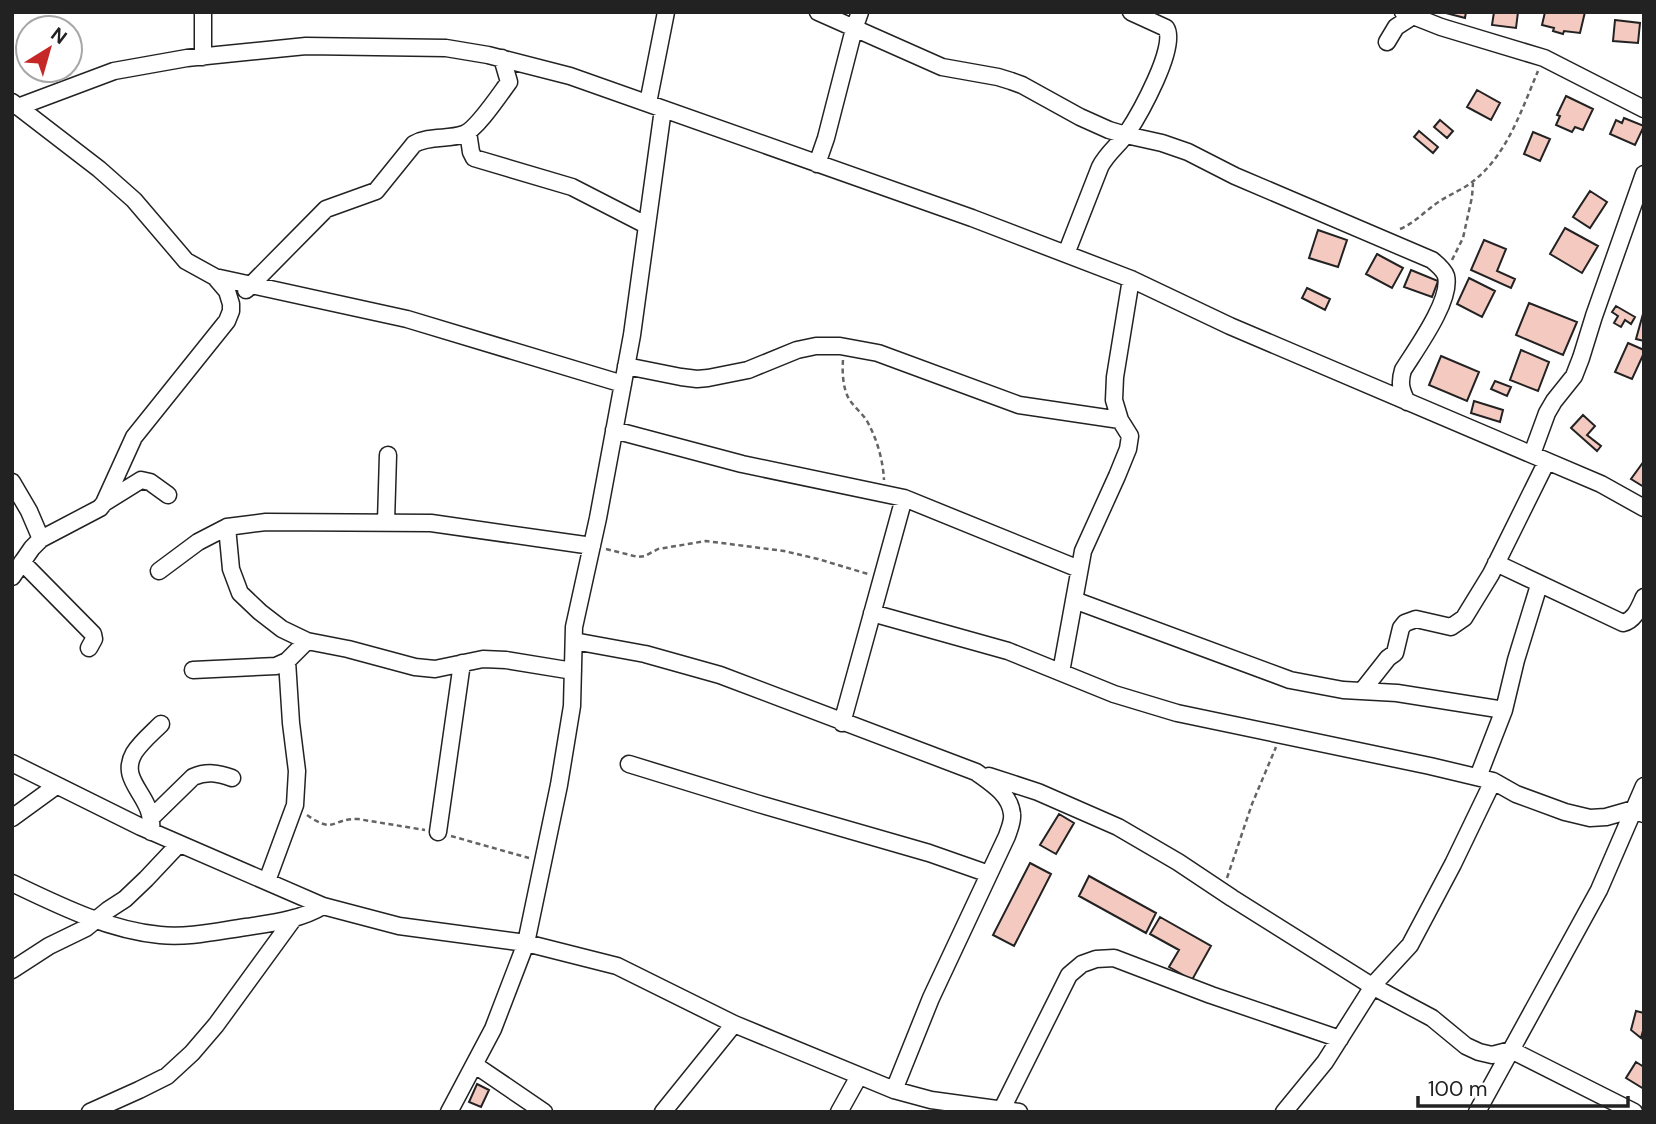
<svg xmlns="http://www.w3.org/2000/svg" width="1656" height="1124" font-family="'DM Sans',sans-serif">
<rect width="100%" height="100%" fill="#fff"/>
<path fill="#f3c9c0" stroke="#222" stroke-width="2" d="M1442,12H1466L1465,18Z
M1494,12H1518L1516,28L1492,25Z
M1545,12H1585L1580,33L1564,31L1563,34L1553,31L1554,28L1542,25Z
M1615,20L1640,23L1638,43L1613,41Z
M1477,90L1500,103L1491,120L1467,107Z
M1566,96L1593,109L1583,130L1575,127L1572,132L1556,125L1560,116L1557,115Z
M1624,118L1644,126L1635,145L1610,134L1616,120L1622,123Z
M1440,120L1453,131L1447,138L1434,127Z
M1419,131L1438,147L1433,153L1414,137Z
M1533,132L1550,139L1540,161L1524,154Z
M1590,191L1607,202L1590,228L1573,217Z
M1565,228L1598,246L1582,273L1550,254Z
M1318,230L1347,240L1338,267L1309,258Z
M1484,240L1506,249L1497,271L1515,279L1511,288L1471,270Z
M1377,254L1403,268L1392,288L1366,274Z
M1411,270L1438,281L1432,297L1404,287Z
M1469,278L1495,291L1482,317L1457,304Z
M1307,288L1330,299L1325,310L1302,298Z
M1529,303L1577,322L1563,355L1516,335Z
M1616,306L1635,317L1631,324L1625,320L1621,327L1614,323L1618,316L1612,312Z
M1643,314L1644,315V341L1636,339Z
M1628,343L1644,350V353L1632,379L1615,372Z
M1521,350L1549,362L1538,391L1510,380Z
M1441,356L1479,372L1467,401L1429,385Z
M1495,381L1511,387L1507,396L1491,389Z
M1474,401L1503,410L1500,422L1471,413Z
M1583,415L1595,426L1587,435L1601,446L1597,451L1571,428Z
M1644,461V487L1631,479Z
M1059,814L1074,823L1056,854L1040,845Z
M1030,863L1051,874L1014,946L993,935Z
M1089,876L1156,913L1146,933L1079,896Z
M1160,917L1211,946L1192,980L1169,967L1179,950L1150,934Z
M1636,1011L1644,1013V1027L1641,1038L1631,1030Z
M1636,1062L1644,1067V1089L1626,1078Z
M477,1084L489,1090L481,1107L469,1102Z"/>
<g fill="none" stroke-linecap="round" stroke-linejoin="round">
<defs>
<path id="minor" d="M203,12V57
M818,12L942,67L998,77L1011,81L1022,85L1080,117L1109,130L1126,135L1162,143L1188,152L1235,176L1432,260C1437,264 1444,270 1446,276C1452,300 1416,349 1403,370C1399,383 1401,390 1407,402
M1403,12L1441,27L1544,58L1644,109
M1387,42L1396,27L1413,16
M12,102L99,169L134,200L186,261L215,277L227,291L231,304V311L227,321L134,437L104,503L100,508L41,539L32,548L12,577
M648,103L666,12
M18,107L114,71L187,58L306,46L446,48L488,55L570,76L972,218L1131,279L1230,326L1601,484L1644,508
M468,132L471,152L474,158L572,187L646,225
M817,164L826,138L854,29L860,12
M1066,254L1100,167C1107,153 1119,145 1127,133C1139,115 1178,46 1166,28L1131,12
M215,277L407,319L623,384
M246,290L326,209L376,191L414,144C430,135 448,140 464,134C477,129 500,94 509,82L502,58
M626,366L681,377L697,379L708,378L748,370L797,350L816,346H840L878,353L1019,405L1120,420
M614,430L742,464L904,498L1079,569
M1532,454L1547,413L1554,401L1574,376L1581,358L1594,316L1644,174
M12,482L29,511L41,539
M104,503L141,480L150,482L168,495
M386,522L388,455
M227,527L231,569L240,593L260,612L282,629L307,641L348,649L415,667L435,669L483,659L506,660L573,671
M22,562L93,634L94,639L89,648
M1496,563L1623,623C1635,620 1639,608 1644,597
M159,571L198,542L227,527L266,522L431,523L592,546
M1074,600L1290,680L1343,690L1397,693L1504,710
M872,613L1008,651L1114,694L1177,713L1430,766L1493,781L1516,794L1565,812L1590,818L1606,817L1634,809L1644,814
M574,641L645,654L720,675L976,772C991,783 1010,794 1012,814C1013,821 1009,830 1007,836L931,998L894,1090
M193,670L276,666L287,661L307,641
M1061,672L1083,551L1117,476L1128,449L1130,436L1120,420L1114,400L1115,377L1131,279
M1362,691L1388,658L1395,653L1401,628L1405,623L1416,619L1451,627L1464,618L1491,574L1547,461
M842,723L904,498
M12,763L141,827L323,906L399,926L526,943L617,966L734,1024L894,1090L931,1100L1019,1112
M629,764L759,804L929,853L989,874
M989,776L1038,792L1118,827L1178,862L1232,898L1372,986L1432,1018L1466,1046L1479,1052L1492,1055L1511,1050L1634,1112
M1478,777L1504,710L1516,660L1539,585
M12,818L56,786
M151,818L193,777C207,771 218,773 232,778
M151,832C152,822 151,813 146,804C138,787 122,774 134,753C141,742 152,733 161,724
M438,832L462,663
M267,881L295,805L297,771L291,723L287,661
M12,883C58,905 108,930 160,935C188,938 218,931 246,927C272,923 300,920 323,906
M12,970L49,946L86,928L108,910L125,899L146,879L179,844
M475,1065L544,1112
M1002,1109L1069,975L1082,964L1096,959L1114,958L1211,995L1340,1039
M90,1112L139,1090L167,1076L192,1053L216,1025L294,918
M449,1112L493,1029L526,943L559,785L572,706L574,627L598,518L632,335L663,109
M663,1112L734,1024
M839,1112L859,1076
M1284,1112L1325,1062L1375,983L1410,945L1453,864L1493,781
M1477,1112L1599,890L1644,786"/>
</defs>
<use href="#minor" stroke="#222" stroke-width="19"/>
<path stroke="#646464" stroke-width="2.5" stroke-dasharray="5 3.5" stroke-linecap="butt" d="M1400,229C1416,222 1426,210 1440,201C1449,195 1459,191 1468,185C1506,159 1521,111 1538,71
M1452,260L1463,238L1472,197L1473,183
M843,360C842,372 843,389 849,399C854,407 862,413 867,421C877,439 883,460 884,480
M606,549L638,557L645,556L658,549L706,541L784,551L818,559L868,574
M307,815C335,835 332,818 358,819L425,830
M451,836L529,858
M1227,878L1252,804L1276,747"/>
<use href="#minor" stroke="#fff" stroke-width="16"/>
</g>
<rect width="1656" height="1124" fill="none" stroke="#222222" stroke-width="28"/>
<g transform="translate(49 49) rotate(37)"><circle r="33" fill="#ffffff" stroke="#a7a7a7" stroke-width="2"/>
<path d="M0-5L12 26L0 18L-12 26Z" fill="#c62828"/>
<text y="-10" font-size="19" font-weight="bold" text-anchor="middle" fill="#222222">N</text>
</g>
<path d="M1418 1096v10h210v-10" fill="none" stroke="#222222" stroke-width="3.5"/>
<text x="1428" y="1096" font-size="21" fill="#222222" stroke="#ffffff" stroke-width="5" paint-order="stroke">100 m</text>
</svg>
